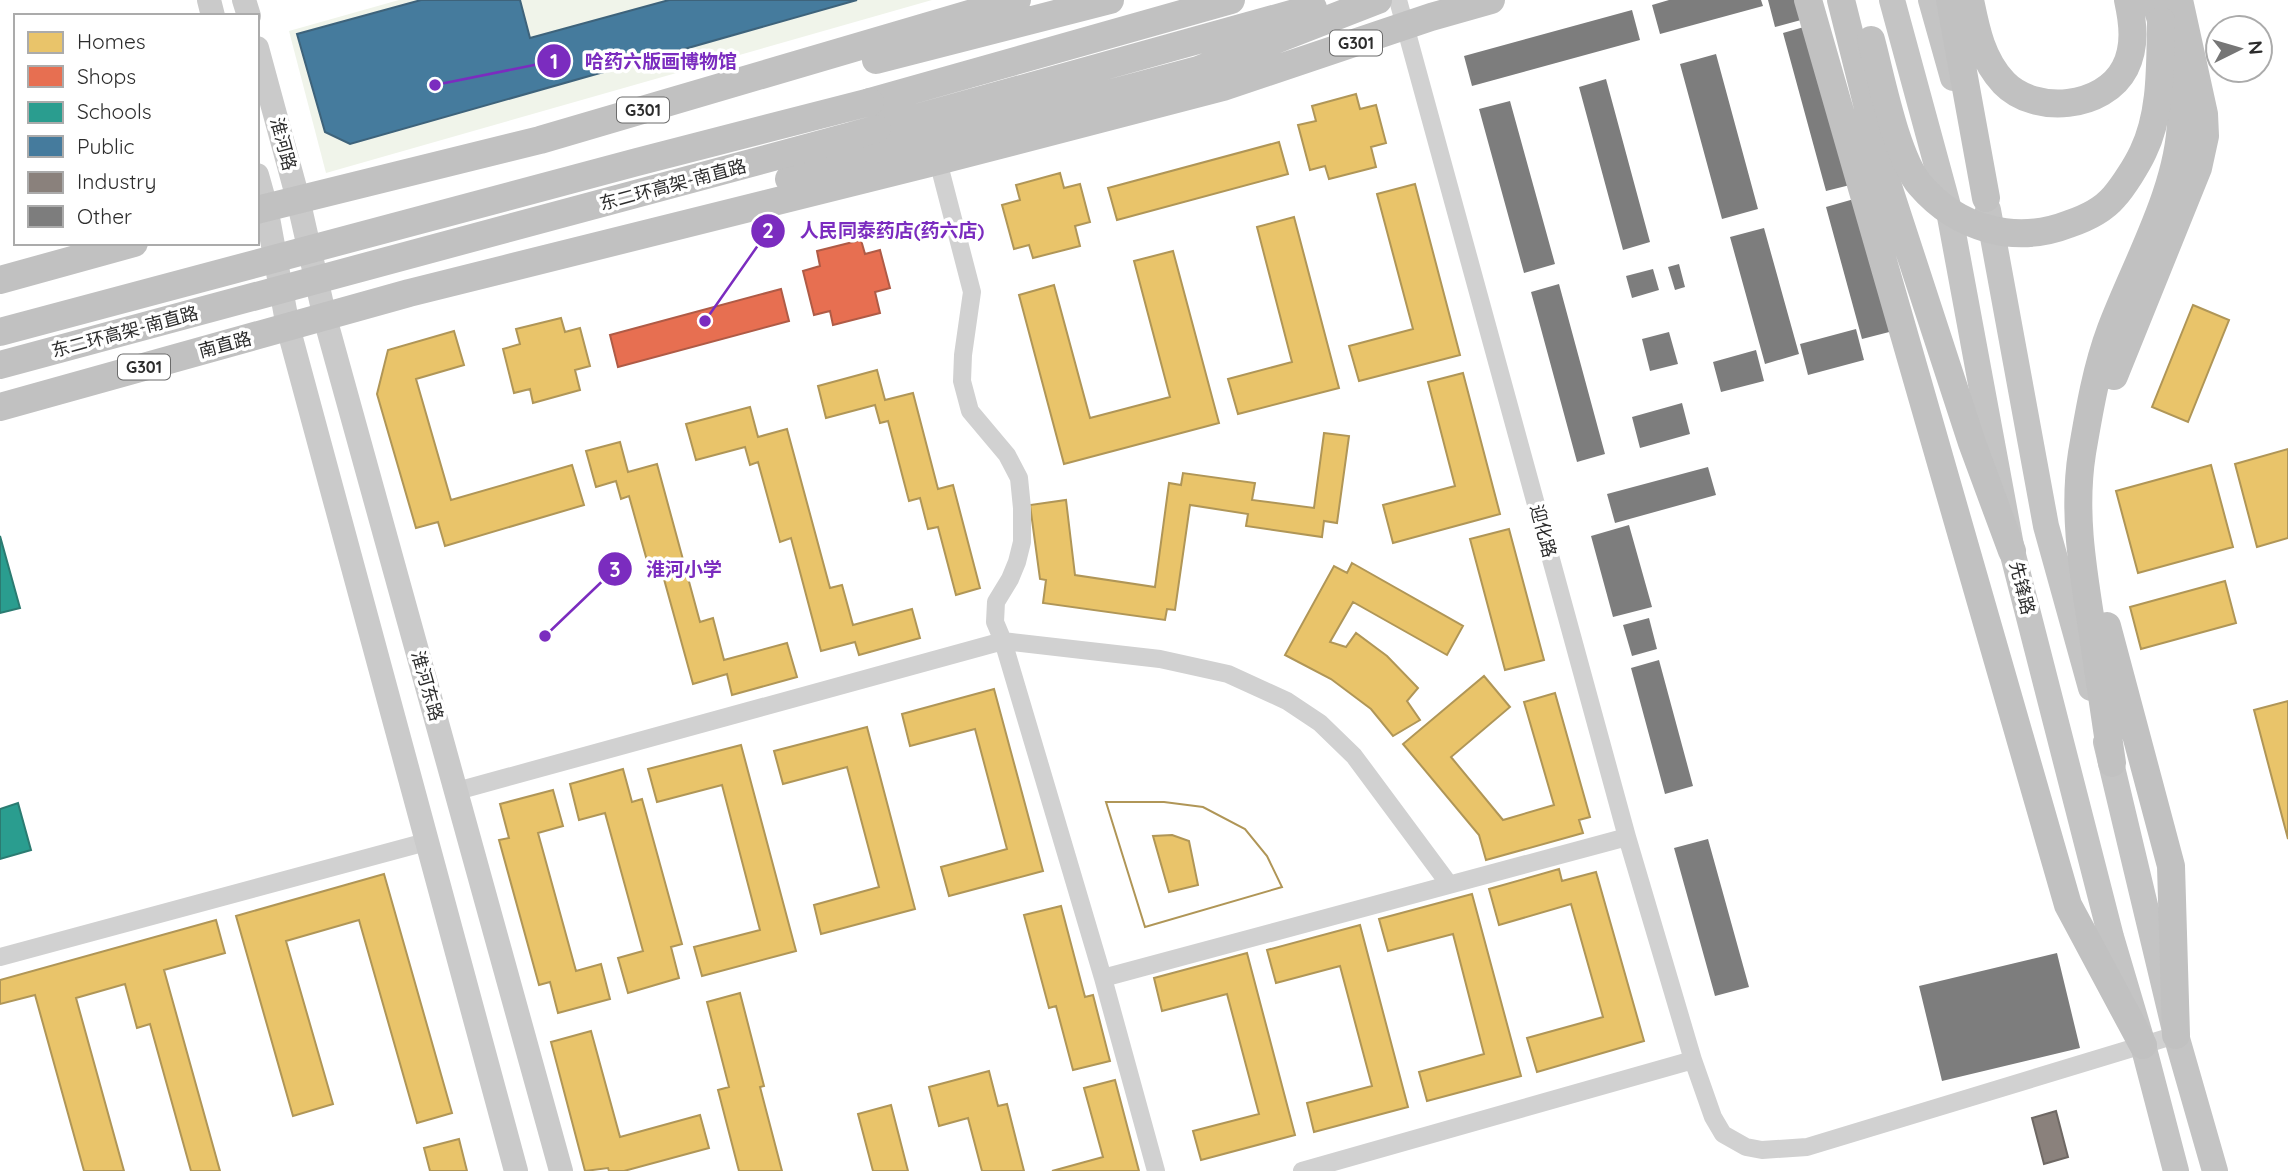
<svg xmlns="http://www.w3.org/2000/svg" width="2288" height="1171" font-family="Quicksand,'Noto Sans SC',sans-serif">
<rect width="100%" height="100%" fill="#fff"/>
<path fill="#f0f4ea" d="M399,0H932L326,173L289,31Z"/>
<path fill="#e9c46a" stroke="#b09657" stroke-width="2" fill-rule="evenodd" d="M1356,94L1360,109L1376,105L1386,143L1371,147L1376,167L1329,179L1325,166L1310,170L1298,125L1316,121L1312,106Z
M1279,142L1288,174L1117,220L1108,188Z
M1060,173L1064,188L1080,184L1090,222L1075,226L1080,246L1033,258L1029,245L1014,249L1002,205L1020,200L1016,185Z
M1415,184L1460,355L1359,381L1349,346L1413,329L1377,194Z
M1294,217L1339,388L1238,414L1228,379L1292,362L1257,227Z
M1173,251L1219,423L1064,464L1019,295L1054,285L1090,418L1170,397L1134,261Z
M2193,305L2229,320L2188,422L2152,407Z
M561,318L565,332L580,328L590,366L575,370L580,390L533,403L530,389L514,393L503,349L520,344L516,329Z
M454,331L464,365L416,379L451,500L572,465L584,505L445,546L438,522L416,528L377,394L388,350Z
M877,370L885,400L913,393L938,489L953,485L980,588L956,595L938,527L928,529L920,498L909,501L888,421L880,423L875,405L826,418L818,386Z
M1463,373L1500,514L1393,543L1383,505L1455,486L1428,382Z
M750,407L758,437L787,429L830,588L842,585L853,625L912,609L920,638L859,655L855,642L821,651L791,538L780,542L758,462L750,465L745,447L696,460L686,424Z
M1324,433L1349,436L1337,523L1324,521L1322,537L1246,526L1248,514L1190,505L1175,610L1167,609L1165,620L1043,603L1046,580L1040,579L1030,505L1066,500L1075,575L1155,587L1169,483L1181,485L1183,473L1255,483L1252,500L1314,508Z
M620,442L628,472L657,464L700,622L713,618L724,660L787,643L797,677L732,695L727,674L693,684L662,572L651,575L629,496L621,499L616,481L596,487L586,451Z
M2288,449V538L2257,547L2235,464Z
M2211,465L2233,547L2138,573L2116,491Z
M1509,529L1544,660L1505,670L1470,539Z
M1352,563L1463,626L1447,655L1353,602L1330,642L1346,647L1356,633L1387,656L1418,688L1407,701L1420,720L1393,736L1371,709L1331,679L1285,655L1334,566L1347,573Z
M2225,581L2236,623L2141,649L2130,607Z
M1484,676L1510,707L1451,757L1503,820L1554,805L1524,702L1555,693L1590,817L1579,820L1583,833L1486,860L1479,835L1403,744Z
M994,689L1043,871L949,896L941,867L1007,849L975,729L910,746L902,714Z
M2288,701V839L2254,710Z
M867,727L915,909L821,934L814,905L879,887L847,767L783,784L774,751Z
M741,745L796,951L702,976L694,947L760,930L722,785L657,802L648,769Z
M623,769L632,802L642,799L682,944L671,947L679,978L628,993L618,958L643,951L605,813L579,820L570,784Z
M553,790L563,826L538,833L576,971L601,964L610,999L558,1013L550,982L539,985L499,840L509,838L500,804Z
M1106,802H1164L1203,807L1245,829L1267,856L1282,887L1145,927ZM1172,835L1189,841L1198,885L1169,892L1153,836Z
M1106,802H1164L1203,807L1245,829L1267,856L1282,887L1145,927Z
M1559,869L1562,881L1596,872L1644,1041L1537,1072L1527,1038L1603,1017L1571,904L1499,925L1489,889Z
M384,874L452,1113L417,1123L359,920L286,941L333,1104L293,1116L236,916Z
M1472,894L1521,1076L1427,1101L1419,1072L1484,1054L1453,934L1388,951L1379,919Z
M1061,906L1085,997L1093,995L1110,1061L1073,1070L1056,1006L1049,1008L1024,915Z
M216,920L225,953L164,970L220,1171H191L150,1024L137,1028L125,984L76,998L124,1171H84L35,995L0,1004V980Z
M1360,925L1408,1107L1314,1132L1307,1103L1372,1086L1340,966L1276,983L1267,950Z
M1247,953L1295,1135L1201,1160L1193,1131L1259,1114L1227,994L1162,1011L1154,978Z
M740,993L764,1086L760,1087L782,1171H739L718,1090L729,1087L707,1002Z
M591,1031L620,1137L700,1115L709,1148L624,1171H609L608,1168L585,1171L551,1042Z
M989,1071L998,1106L1007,1104L1024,1171H982L968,1118L939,1126L929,1087Z
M1115,1080L1139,1171H1052L1103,1157L1084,1088Z
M891,1105L908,1171H873L858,1114Z
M459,1139L467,1171H430L424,1148Z"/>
<path fill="#e76f51" stroke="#af5b46" stroke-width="2" d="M861,240L865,254L880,250L890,288L875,292L880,313L833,325L830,311L814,315L803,271L820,266L817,251Z
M781,289L789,321L618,367L610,335Z"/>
<path fill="#2a9d8f" stroke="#2b7b71" stroke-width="2" d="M0,536L20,608L0,613Z
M18,803L31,850L0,859V809Z"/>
<path fill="#457b9d" stroke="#3e637b" stroke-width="2" d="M421,0H520L530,38L669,0H857L350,144L325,132L297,34Z"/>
<path fill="#8a817c" stroke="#6e6864" stroke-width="2" d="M2056,1111L2068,1157L2044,1164L2032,1118Z"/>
<path fill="#7d7d7d" d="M1669,0H1761L1763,6L1660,34L1652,5Z
M1768,0H1796L1801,20L1775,27Z
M1632,10L1640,40L1472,86L1464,56Z
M1811,25L1854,184L1826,191L1783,33Z
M1716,54L1758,209L1722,219L1680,64Z
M1606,79L1650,242L1623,250L1579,87Z
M1510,101L1555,264L1524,273L1479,109Z
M1861,197L1897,330L1862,339L1826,207Z
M1764,228L1799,354L1765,364L1730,237Z
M1679,264L1685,287L1675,290L1668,267Z
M1653,269L1659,290L1632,298L1626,276Z
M1559,284L1605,454L1577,462L1531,292Z
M1856,329L1864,360L1808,375L1800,344Z
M1669,332L1678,364L1650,371L1642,339Z
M1756,350L1764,381L1721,392L1713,362Z
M1682,403L1690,434L1640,448L1632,417Z
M1708,467L1716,495L1615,523L1607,494Z
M1629,525L1652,607L1613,617L1591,536Z
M1649,618L1657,649L1632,656L1623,625Z
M1659,660L1693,786L1665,794L1631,668Z
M1708,839L1749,987L1715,996L1674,848Z
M2057,953L2080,1048L1942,1081L1919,986Z"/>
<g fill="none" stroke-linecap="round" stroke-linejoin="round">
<path stroke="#d1d1d1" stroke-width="18" d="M1398,0L1627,837L1693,1060
M938,161L972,292L963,355L962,381L970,411L1007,455L1019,478L1022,508V542L1017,562L1010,579L996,602L995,622L1003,641L1103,978L1156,1171
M457,791L1003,641L1160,659L1228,674L1287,701L1320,723L1354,756L1449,884
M0,957L426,842
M1103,978L1627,837
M1302,1171L1693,1060L1713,1117L1723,1134L1746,1147L1762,1150L1807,1147L2176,1035"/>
<path stroke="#cacaca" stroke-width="24" d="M209,0L213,16
M244,0L249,16
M257,48L298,199L325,318L561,1171
M257,175L266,207L288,327L516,1171"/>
<path stroke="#c4c4c4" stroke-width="26" d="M1892,0L1948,206L2012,551L2111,937L2143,1045L2176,1171
M1931,0L1953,78
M1988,210L2046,526L2091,688
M2106,742L2176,1035L2215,1171"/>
<path stroke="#c1c1c1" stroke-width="28" d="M1808,0L2068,905L2143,1045
M1841,0L1887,183L1972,443L2012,551
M1950,0L1986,198
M1970,0C1976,30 1982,60 2004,83C2035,115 2104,109 2125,68C2136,46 2133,23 2128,0
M876,60L1110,0
M870,102L1231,0
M877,129L1313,8
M789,179L1198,70L1378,0
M257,210L540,140L1017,0
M0,280L134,243
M2114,376L2198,168L2205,136L2204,114L2179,0
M0,407L409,293L938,161L1223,87L1431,17L1491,0
M2107,626L2171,866L2176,1035
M2112,763C2105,716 2098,669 2091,622C2082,565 2073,510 2082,453C2089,412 2096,369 2111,329C2135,265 2180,188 2181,119C2181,79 2166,38 2155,0"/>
<path stroke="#c1c1c1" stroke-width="28" d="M1871,40C1881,77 1896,157 1920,185C1958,229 2015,245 2069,224C2084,219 2103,210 2114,197C2123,187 2137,165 2143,152C2162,113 2160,64 2161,21
M0,332L637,162L870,102
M0,365L877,129"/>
</g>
<g text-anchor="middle" stroke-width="7" stroke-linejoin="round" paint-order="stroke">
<g fill="#fff" stroke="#6b6b6b" stroke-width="2">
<rect x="1330" y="30.5" width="52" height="25" rx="5"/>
<rect x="617" y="97.5" width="52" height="25" rx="5"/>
<rect x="118" y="354.5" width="52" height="25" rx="5"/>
</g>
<g font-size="16" font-weight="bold" fill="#2c2c2c">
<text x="1356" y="49">G301</text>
<text x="643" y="116">G301</text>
<text x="144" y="373">G301</text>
</g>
<g font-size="18" fill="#2c2c2c" stroke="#fff">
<text transform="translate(283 144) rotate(75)" y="6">淮河路</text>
<text transform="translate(673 185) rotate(-15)" y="6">东二环高架-南直路</text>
<text transform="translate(125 332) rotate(-15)" y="6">东二环高架-南直路</text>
<text transform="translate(225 345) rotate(-15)" y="6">南直路</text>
<text transform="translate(1543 531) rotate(75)" y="6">迎化路</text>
<text transform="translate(2022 588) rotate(76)" y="6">先锋路</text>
<text transform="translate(427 686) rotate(74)" y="6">淮河东路</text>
</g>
</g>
<path fill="none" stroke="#7b2cbf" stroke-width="2.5" d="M435 85L554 61M705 321L768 231M545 636L615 569"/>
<g fill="#7b2cbf" stroke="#fff" stroke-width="2.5">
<circle cx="435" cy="85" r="7"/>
<circle cx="705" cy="321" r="7"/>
<circle cx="545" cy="636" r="7"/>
<circle cx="554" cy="61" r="18"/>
<circle cx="768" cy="231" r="18"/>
<circle cx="615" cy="569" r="18"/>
</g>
<g font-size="21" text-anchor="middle" font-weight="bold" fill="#fff">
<text x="554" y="69">1</text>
<text x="768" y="238">2</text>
<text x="615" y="577">3</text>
</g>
<g font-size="19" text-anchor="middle" font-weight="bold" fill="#7b2cbf" stroke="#fff" stroke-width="7" stroke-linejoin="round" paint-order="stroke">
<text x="661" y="68">哈药六版画博物馆</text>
<text x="892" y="237">人民同泰药店(药六店)</text>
<text x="684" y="576">淮河小学</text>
</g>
<rect x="14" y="14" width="245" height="231" fill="#ffffff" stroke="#ababab" stroke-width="2"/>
<rect x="28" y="32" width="35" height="21" fill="#e9c46a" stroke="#ababab" stroke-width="2"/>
<text x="77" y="49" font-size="21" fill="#2c2c2c">Homes</text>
<rect x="28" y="66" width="35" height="21" fill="#e76f51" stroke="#ababab" stroke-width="2"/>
<text x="77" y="84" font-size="21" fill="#2c2c2c">Shops</text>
<rect x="28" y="102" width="35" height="21" fill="#2a9d8f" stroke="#ababab" stroke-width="2"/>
<text x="77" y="119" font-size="21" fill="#2c2c2c">Schools</text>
<rect x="28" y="136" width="35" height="21" fill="#457b9d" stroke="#ababab" stroke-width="2"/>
<text x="77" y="154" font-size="21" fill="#2c2c2c">Public</text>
<rect x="28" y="172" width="35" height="21" fill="#8a817c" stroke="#ababab" stroke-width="2"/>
<text x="77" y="189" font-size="21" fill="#2c2c2c">Industry</text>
<rect x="28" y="206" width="35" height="21" fill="#7d7d7d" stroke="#ababab" stroke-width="2"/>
<text x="77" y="224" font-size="21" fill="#2c2c2c">Other</text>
<g transform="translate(2239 49) rotate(85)"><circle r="33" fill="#ffffff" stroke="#ababab" stroke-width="2"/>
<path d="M0-5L12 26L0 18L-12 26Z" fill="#767676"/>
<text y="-10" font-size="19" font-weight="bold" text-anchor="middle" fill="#2c2c2c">N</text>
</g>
</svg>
